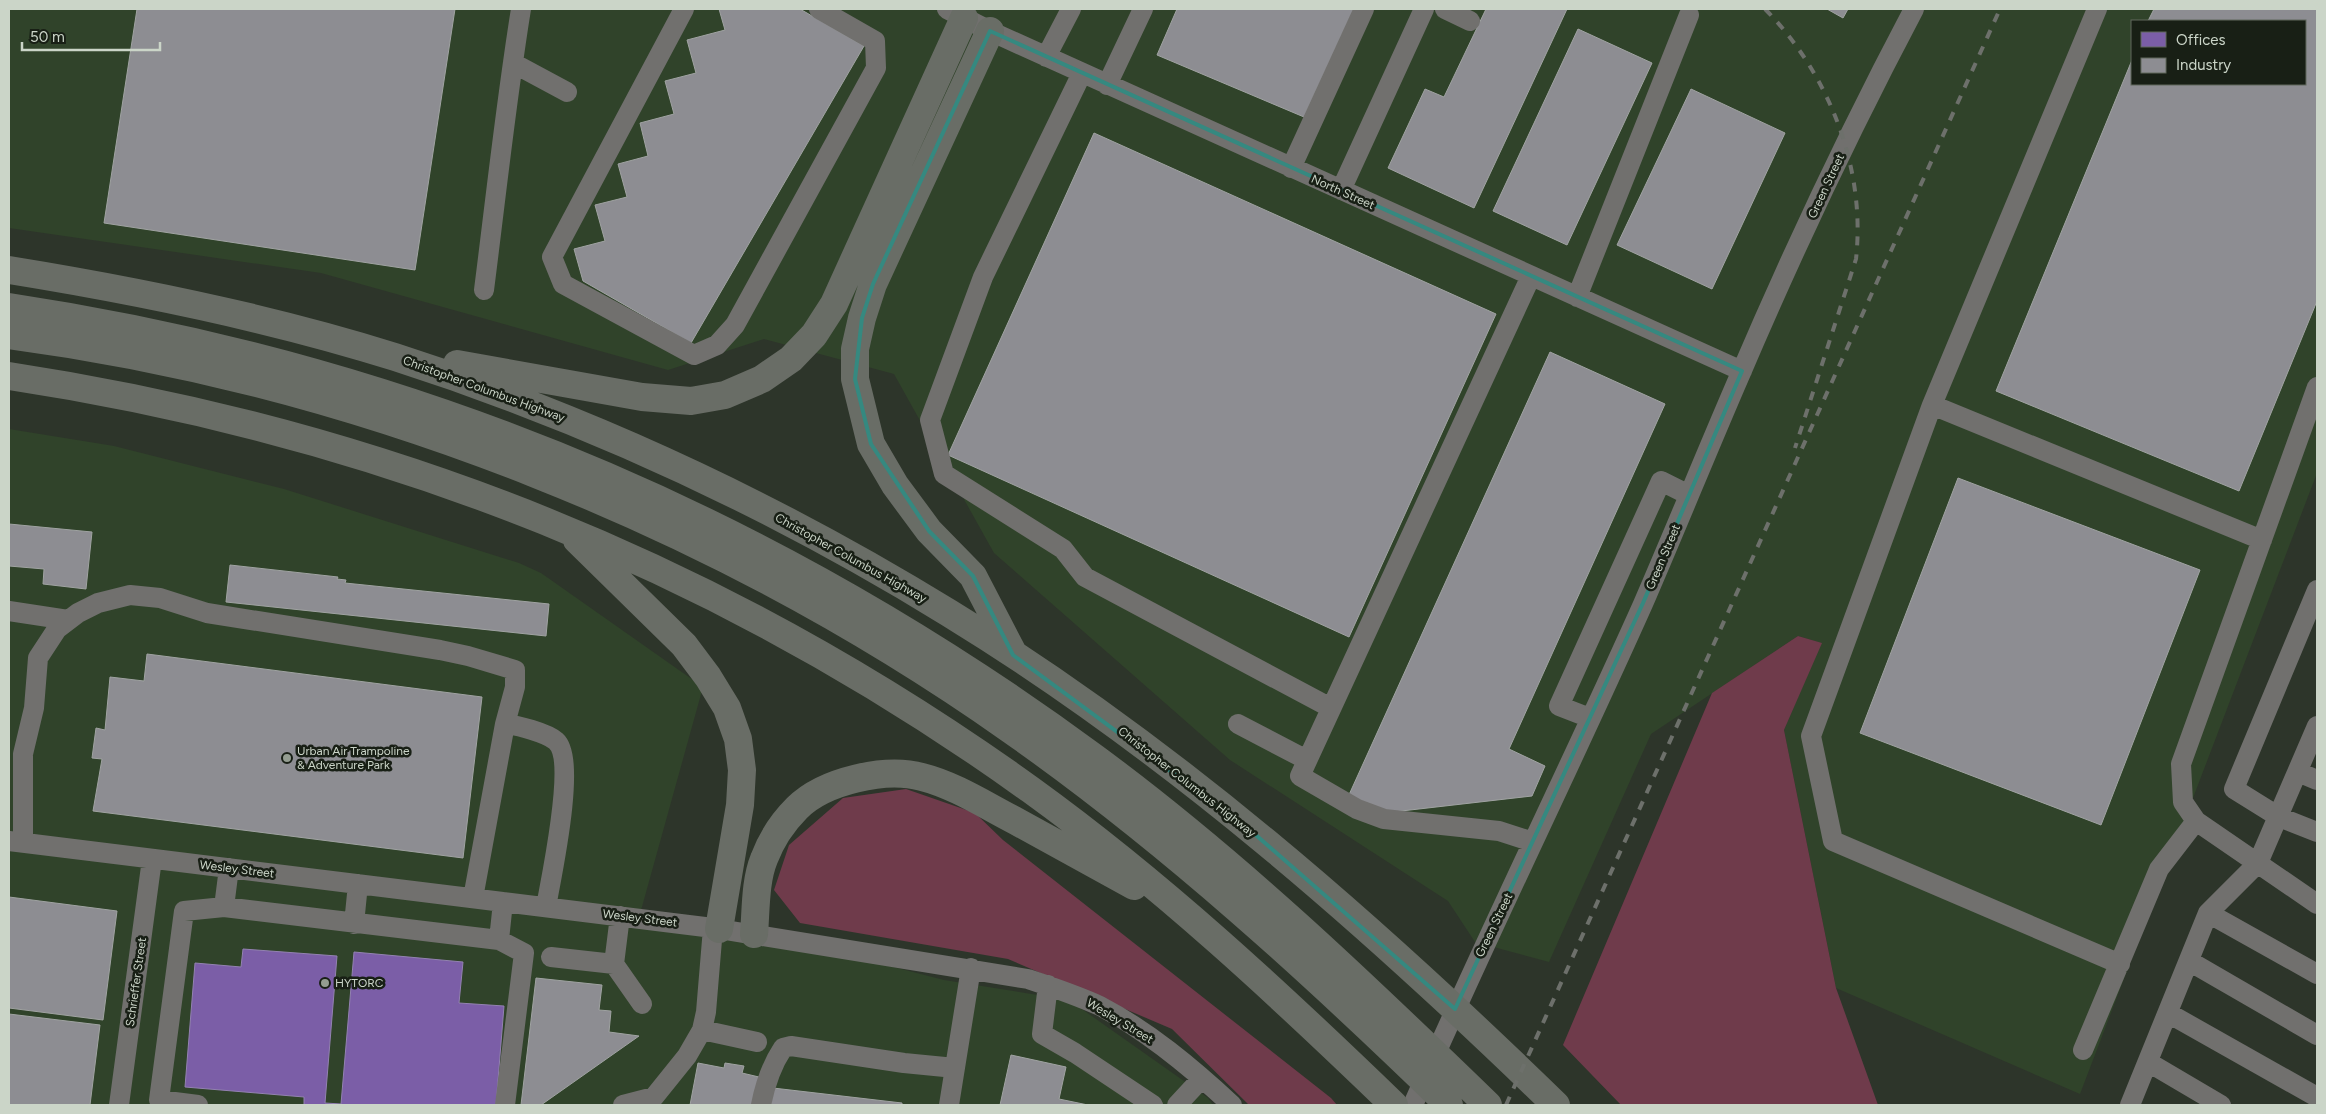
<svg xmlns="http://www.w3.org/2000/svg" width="2326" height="1114" font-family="Figtree,sans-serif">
<rect width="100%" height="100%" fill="#2d352a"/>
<path fill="#30432a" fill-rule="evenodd" d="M9,9H2317V473L2080,1094L1836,988L1784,730L1821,643L1798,636L1651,734L1549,962L1475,942L1448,901L1230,760L994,553L894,374L764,339L668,370L321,273L9,228ZM2132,21H2305V84H2132Z
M9,429L114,446L284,489L519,563L541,573L703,687L640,914L745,929L944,980L1069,1000L1208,1098L1213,1105H9Z"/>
<path fill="#6f3b4b" d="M1798,636L1822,643L1784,730L1836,988L1878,1105H1621L1563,1045L1712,693Z
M906,789L975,813L1003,840L1331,1098L1337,1105H1249L1172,1029L1008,959L800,923L774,890L789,845L843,798Z"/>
<path fill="#7b5ea7" stroke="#9382b1" d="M243,949L337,956L325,1103L341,1104L354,952L463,962L459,1003L504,1006L496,1105H304V1097L185,1087L195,963L241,967Z"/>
<path fill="#8d8d92" stroke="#a0a3a2" d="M137,9H455L415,270L104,223Z
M719,9H800L864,46L691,343L583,281L574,249L605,241L595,205L627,197L618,164L648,156L640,123L674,114L665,81L696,73L687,40L725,30Z
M1177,9H1354L1304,117L1157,55Z
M1486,9H1567L1474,208L1388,168L1425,89L1444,97Z
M1827,9H1848L1843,18Z
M2154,9H2317V301L2239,491L1996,391L2132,60V84H2305V21H2148Z
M1578,29L1652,63L1567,245L1493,211Z
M1691,89L1785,133L1712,289L1617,245Z
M1094,133L1496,314L1349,637L948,455Z
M1550,352L1665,404L1509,749L1545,766L1532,796L1384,813L1348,797Z
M1958,478L2200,570L2101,825L1860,733Z
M9,524L92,532L86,589L43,584L44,569L9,566Z
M230,565L338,577L337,579L346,580L345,583L549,604L546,636L226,602Z
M147,654L482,697L463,858L93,811L102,759L92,758L96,728L105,730L110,677L144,681Z
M9,897L117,911L103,1020L9,1008Z
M536,978L602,985L599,1010L611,1011L609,1032L639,1036L541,1105H521Z
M9,1014L100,1025L90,1105H9Z
M1011,1055L1066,1067L1059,1099L1088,1105H1000Z
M698,1063L724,1068L725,1063L744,1066L742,1073L759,1077L753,1105H690Z
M773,1088L902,1103V1105H771Z"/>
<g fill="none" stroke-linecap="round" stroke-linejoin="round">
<path stroke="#71706e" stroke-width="20" d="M684,9L552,257L563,284L694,355L717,345L735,325L876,68L875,41L819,9
M947,9L990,31L1742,371
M1445,9L1470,21
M2097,9L1932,405L1811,736L1833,841L2120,964
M1046,57L1071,9
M513,63L567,92
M1082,73L983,277L930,420L944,474L1063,549L1085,577L1331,708
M1107,85L1143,9
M1291,168L1364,9
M1341,190L1424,9
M1531,276L1300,776L1357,809L1384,819L1499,831L1533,842
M484,290C496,196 506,102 521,9
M1577,297L1689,15
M2317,387L2181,764L2183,802L2196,821L2317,904
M1932,405L2262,540
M2317,590L2234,789L2279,817L2317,832
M9,611L68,620
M1590,718L1559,706L1661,481L1689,495
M505,724C517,725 547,733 556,741C577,760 551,878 546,907
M1238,724L1307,760
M2298,772L2317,780
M9,841L713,928L1028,979C1052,987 1076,995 1100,1006C1148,1031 1192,1068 1232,1105
M23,843V754L34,708L38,658L57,629L78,613L98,603L130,595L160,598L207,613L440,650L468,656L515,670V687L505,724L473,898
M229,868L224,907L499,940L524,953L505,1105
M2208,913L2317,974
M620,916L614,964L642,1004
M354,924L358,884
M499,940L503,902
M551,957L614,964
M2189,961L2317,1035
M1048,985L1042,1034L1075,1053L1153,1105
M2168,1013L2317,1097
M702,1030L757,1042
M2083,1050L2159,869L2196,821
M2148,1062L2221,1105
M119,1105L152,859
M198,1105L159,1100L184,911L224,907
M623,1105L654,1097L687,1056L702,1030L706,1012L713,928
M761,1105C765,1085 771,1066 783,1048L791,1046L904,1063L955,1068
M949,1105L971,968
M1177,1105L1202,1078
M1413,1105C1486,937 1568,772 1643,604C1676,528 1707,451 1740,375C1793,251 1851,128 1914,9
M2130,1105L2208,913L2258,863L2317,726"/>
<path stroke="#696d66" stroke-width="28" d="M990,31L873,284L862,318L855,349V379L871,444L895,485L929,531L973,576L1013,653
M9,270C139,291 268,317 395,357C589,419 775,506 949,613C1171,749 1370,924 1556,1105
M9,307C408,367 770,518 1095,758C1236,862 1363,984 1488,1105
M9,335C363,382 719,524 1011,730C1169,841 1311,971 1449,1105
M457,364L642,397L691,401L725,395L762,379L791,359L814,335L834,304L964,18
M9,376C384,433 723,568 1031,790C1161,884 1279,994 1394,1105
M577,540L684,645L708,677L727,708L738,739L742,770L740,805L719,929
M754,934C756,910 755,881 764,859C771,840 783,822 797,808C824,781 885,767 922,777C954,785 985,805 1014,820C1054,842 1094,864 1134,886"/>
<path stroke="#6d706b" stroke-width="4" stroke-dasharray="9 9" stroke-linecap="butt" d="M1765,9C1829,74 1866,168 1856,259L1795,448
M1506,1105L2000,9"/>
</g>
<path fill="none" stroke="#358980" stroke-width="4" stroke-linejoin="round" d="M990,31L1742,371L1643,603L1455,1009L1250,830L1013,655L973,576L929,531L871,444L855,379L862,318L873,284Z"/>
<g fill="#949d91" stroke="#181f15" stroke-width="2">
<circle cx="287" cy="758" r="5"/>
<circle cx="325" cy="983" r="5"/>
</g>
<g text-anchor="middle" stroke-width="5" stroke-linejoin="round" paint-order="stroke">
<g font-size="12" fill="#cbd5c8" stroke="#181f15">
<text transform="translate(1826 186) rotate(-65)" y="4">Green Street</text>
<text transform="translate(1343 192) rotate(24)" y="4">North Street</text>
<text transform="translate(484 389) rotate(20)" y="4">Christopher Columbus Highway</text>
<text transform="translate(1663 557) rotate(-67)" y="4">Green Street</text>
<text transform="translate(851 558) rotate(29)" y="4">Christopher Columbus Highway</text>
<text transform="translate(1187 782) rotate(38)" y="4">Christopher Columbus Highway</text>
<text transform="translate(237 869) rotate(7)" y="4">Wesley Street</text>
<text transform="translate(640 918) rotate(7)" y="4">Wesley Street</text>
<text transform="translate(1494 925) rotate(-64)" y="4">Green Street</text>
<text transform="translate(136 982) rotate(-82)" y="4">Schrieffer Street</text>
<text transform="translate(1120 1021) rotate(31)" y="4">Wesley Street</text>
</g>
<g font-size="12" fill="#cbd5c8" stroke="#181f15" text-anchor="start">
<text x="297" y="755">Urban Air Trampoline<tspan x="297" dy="14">&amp; Adventure Park</tspan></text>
<text x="335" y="987">HYTORC</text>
</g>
</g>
<rect width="2326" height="1114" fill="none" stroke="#cbd5c8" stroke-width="20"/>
<rect x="2131" y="20" width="175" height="65" fill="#181f15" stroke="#60685d"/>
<rect x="2141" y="32" width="25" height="15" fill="#7b5ea7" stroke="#60685d"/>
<text x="2176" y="45" font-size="15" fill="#cbd5c8">Offices</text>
<rect x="2141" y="58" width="25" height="15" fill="#8d8d92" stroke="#60685d"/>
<text x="2176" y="70" font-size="15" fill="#cbd5c8">Industry</text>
<path d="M22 42v8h138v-8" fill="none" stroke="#cbd5c8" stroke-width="2.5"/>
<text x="30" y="42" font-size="15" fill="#cbd5c8" stroke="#181f15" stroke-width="4" paint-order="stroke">50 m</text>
</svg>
